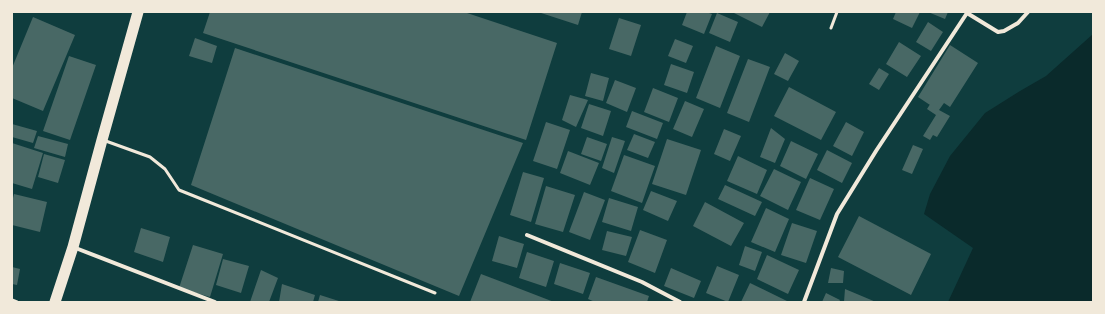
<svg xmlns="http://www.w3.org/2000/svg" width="1105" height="314" font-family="Commissioner,sans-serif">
<rect width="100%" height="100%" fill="#0f3d3e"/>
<path fill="#0a2a2b" d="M1093,34V302H948L973,248L924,214L930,194L950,156L985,113L1020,91L1046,76Z"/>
<path fill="#486865" d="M210,12H464L557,43L526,140L203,33Z
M538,12H582L578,25Z
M687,12H706L712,14L704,34L682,25Z
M732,12H770L762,27Z
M896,12H920L912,28L893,19Z
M928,12H948L945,19Z
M717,13L738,22L730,42L709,33Z
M33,17L75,35L43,111L12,98V68Z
M619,18L641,25L631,56L609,49Z
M928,22L943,32L931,51L916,42Z
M195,38L217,46L212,63L189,56Z
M675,39L693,46L686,63L668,56Z
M899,42L921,56L907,77L886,64Z
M950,45L978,63L950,107L944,103L939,110L950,116L937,137L933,135L930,140L923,136L936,115L927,109L941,87L930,105L918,97Z
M716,46L740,56L720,108L696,98Z
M235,48L523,143L459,296L191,185Z
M785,53L799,61L788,81L774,74Z
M69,56L96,65L70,140L43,131Z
M748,59L770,67L749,122L727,113Z
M671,64L694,72L687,93L664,85Z
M879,68L889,74L879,90L869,84Z
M591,73L609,78L603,101L585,96Z
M615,80L636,88L627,112L606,103Z
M789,87L836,112L821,140L774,116Z
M653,88L678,98L669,122L644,112Z
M570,95L588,100L576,127L562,120Z
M685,101L704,109L692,137L673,129Z
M589,104L611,111L603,136L581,128Z
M632,111L663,123L657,139L626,127Z
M546,122L570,130L557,169L533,161Z
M846,122L864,132L852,156L833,146Z
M12,124L37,131L33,143L12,137Z
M771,128L785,139L775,163L760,157Z
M724,129L741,136L730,161L714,154Z
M634,134L655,142L648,158L627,150Z
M38,136L68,144L65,157L34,148Z
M587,137L607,144L601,161L581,154Z
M612,137L625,141L614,173L602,168Z
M667,139L701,150L686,195L652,184Z
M791,141L818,154L806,179L780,166Z
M12,143L43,153L32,189L12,183Z
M913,145L923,149L912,174L902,170Z
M827,150L852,163L842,183L817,170Z
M568,151L599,163L590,185L560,173Z
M44,154L65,160L58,183L38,177Z
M624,155L655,166L642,203L611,191Z
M738,156L767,170L757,194L727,181Z
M774,169L801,182L788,210L760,196Z
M523,172L544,178L531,222L510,215Z
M810,178L834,189L820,220L796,210Z
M725,185L762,202L755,216L718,199Z
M546,186L575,195L563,232L535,224Z
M651,191L677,201L668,221L643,210Z
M584,192L605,200L590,240L569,232Z
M14,194L47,202L40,232L12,225V202Z
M609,198L638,207L631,231L602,222Z
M705,202L744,223L731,246L693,226Z
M766,208L789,219L775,252L751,242Z
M859,216L931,254L911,295L838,257Z
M792,223L817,231L806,263L781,255Z
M141,228L170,237L163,262L134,252Z
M640,230L667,240L655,273L628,262Z
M607,231L632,237L626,256L602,250Z
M499,236L524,244L517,268L492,261Z
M193,245L223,254L210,297L179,288Z
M745,246L762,252L755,271L739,265Z
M527,252L554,261L546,287L519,278Z
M767,255L799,270L788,294L757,279Z
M223,259L249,266L241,293L216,285Z
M560,263L590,273L583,294L554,284Z
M717,266L739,275L728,302L706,293Z
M12,267L20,269L17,285L12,284Z
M671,268L701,281L694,298L664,286Z
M831,268L844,271L843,283H828Z
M261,270L278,278L269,302H250Z
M481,274L554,302H470Z
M596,277L649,296L647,302H595L588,299Z
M750,283L787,301L786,302H741Z
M282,284L315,295L313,302H279Z
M845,289L876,302H844Z
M826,293L840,300L839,302H822Z
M320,295L342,302H318Z"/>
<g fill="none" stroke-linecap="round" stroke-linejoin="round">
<path stroke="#f1e9da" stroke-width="3" d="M831,28L837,12
M103,140L150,157L165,169L179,190L435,293
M12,300L17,302"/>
<path stroke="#f1e9da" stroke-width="4" d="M967,13L998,32L1004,31L1018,23L1028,12
M527,235L642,282L680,302
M73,247L215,302
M804,302L837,214L876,151L967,13L966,12"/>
<path stroke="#f1e9da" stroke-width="11" d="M55,302L73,247L102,140L138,12"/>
</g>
<rect width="1105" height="314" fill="none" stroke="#f1e9da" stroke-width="26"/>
</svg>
